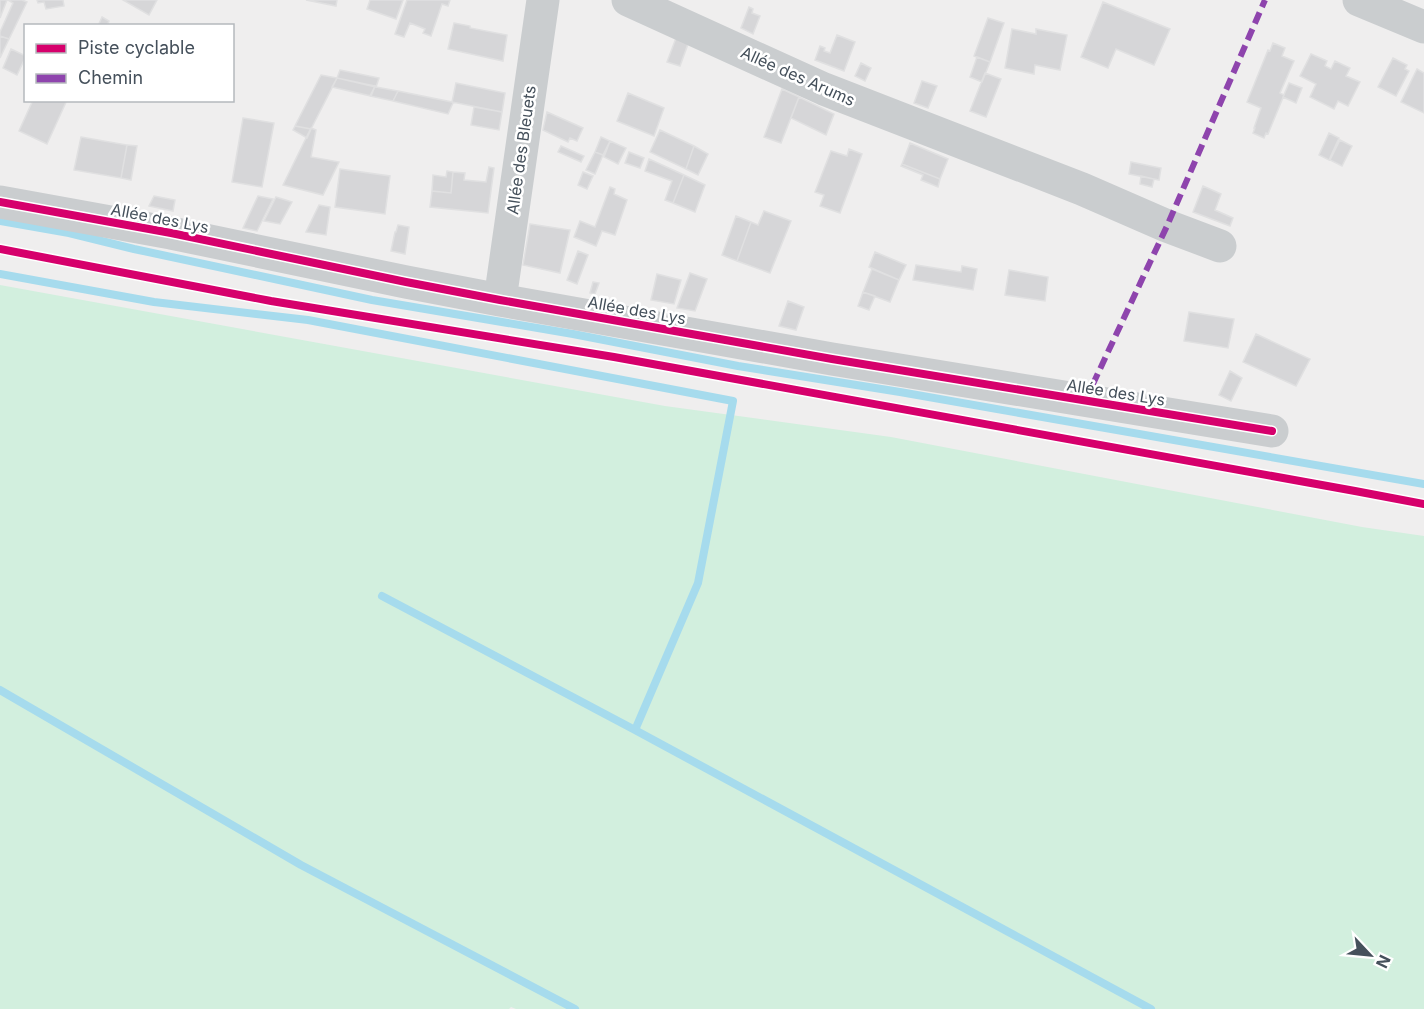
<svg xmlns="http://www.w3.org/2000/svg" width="1424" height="1009" font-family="Inter,sans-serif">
<rect width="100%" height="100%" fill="#efeeee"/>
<path fill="#d2efde" d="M0,285L665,406L891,437L1362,527L1424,536V1009H516L511,1007L509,1009H0Z"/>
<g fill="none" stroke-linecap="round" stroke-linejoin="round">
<path stroke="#a6dbed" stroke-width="8" d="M0,221L69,233L134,249L372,300L573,334L738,366L900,392L1424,484
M0,274L154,302L308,320L733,401L698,583L635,730L1151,1009
M382,596L635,730
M0,690L301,865L575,1009"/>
</g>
<path fill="#d6d6d8" stroke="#e0e0e1" stroke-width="1.5" d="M0,0H7L0,18Z
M8,0H22L27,2L9,39L0,36V32L13,3Z
M37,0H63L64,6L46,9L44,2L38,3Z
M123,0H157L149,15Z
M306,0H337L336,6Z
M370,0H403L396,19L367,9Z
M407,0H450L448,6L442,4L431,36L423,33L425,29L410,23L404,37L395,34Z
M1103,2L1170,29L1154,65L1116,49L1108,68L1081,57Z
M749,7L753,9L752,13L760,16L753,34L741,28Z
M102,17L109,21L107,26H98Z
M988,18L1004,23L990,62L974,56Z
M454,23L470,26V28L507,35L503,61L448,49Z
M1012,29L1036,34V29L1067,35L1060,70L1035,65L1034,74L1005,68Z
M837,35L855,42L844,71L815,60L820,46L825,48L824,51L830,53Z
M0,36L9,39L0,58Z
M676,38L688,44L680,66L667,62Z
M1273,43L1285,48L1282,56L1294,61L1280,93L1284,95L1268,134L1266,133L1264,138L1253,133L1255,128H1254L1261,108L1247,102L1268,50L1270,51Z
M11,49L26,56L17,75L3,68Z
M1311,54L1327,61L1325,66L1331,69L1335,61L1350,68L1346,76L1360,82L1348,106L1338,101L1334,109L1310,97L1316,84L1300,76Z
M977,57L990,62L982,82L970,77Z
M1393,58L1407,65L1405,69L1409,71L1396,96L1378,87Z
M861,63L871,68L865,81L855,76Z
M1417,69L1424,73V113L1401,102Z
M340,70L379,78L376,87L337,78Z
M985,73L1001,79L986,117L970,111Z
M321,75L337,78L311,129L295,126Z
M337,78L375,86L371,96L332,87Z
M922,81L937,86L928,108L914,103Z
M456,83L505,93L502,112L452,102Z
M1289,83L1302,88L1296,103L1283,97Z
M375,86L376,87L398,91L393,101L370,96Z
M782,89L799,97L781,143L764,137Z
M398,91L452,102L453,103L448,114L393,101Z
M628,93L664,108L654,136L617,121Z
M799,97L834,114L826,135L791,118Z
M33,100H67L47,144L19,131Z
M474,107L502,112L499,130L471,125Z
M547,112L583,128L577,141L570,138L568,142L543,130Z
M243,118L274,123L262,187L232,182Z
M295,126L311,129L307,138L293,130Z
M311,128L316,130L311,157L339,162L323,195L283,185Z
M660,130L694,146L686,169L650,152Z
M1329,133L1339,138L1329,160L1319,155Z
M81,137L127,145L121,178L74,170Z
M601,137L610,141L603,155L595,152Z
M1340,140L1352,146L1342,166L1330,160Z
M610,141L626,148L618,164L604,157Z
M910,143L948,159L940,179L902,164Z
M127,145L137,146L131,180L121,178Z
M561,146L584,156L581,162L558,152Z
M694,146L708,154L698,175L686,169Z
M849,149L862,154L840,213L820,206L824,195L815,192L831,151L847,156Z
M595,152L603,155L595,174L586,170Z
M629,152L644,158L640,168L625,163Z
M649,159L684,175L673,203L665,200L672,181L645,171Z
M1131,162L1161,168L1159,180L1129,174Z
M902,164L940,179L938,187L921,180L923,175L901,166Z
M489,167L494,168L488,213L430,207L432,191L451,193L453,172L465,173L464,180L486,182Z
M340,169L390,176L385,214L335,207Z
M447,171L453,172L451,193L432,191L433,175L446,177Z
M583,172L593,176L587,189L578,185Z
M684,175L705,185L695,212L673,203Z
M1141,176L1154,179L1152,187L1140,184Z
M1203,186L1221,194L1215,210L1233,218L1230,226L1193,212Z
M610,187L615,189L614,194L627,200L615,235L602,231L596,246L574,237L580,221L595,227Z
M154,196L175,200L173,211L149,206Z
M258,196L273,199L257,231L243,228Z
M276,197L292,202L280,224L264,221Z
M319,205L330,207L326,235L306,232Z
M764,211L791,221L770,273L737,261L751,222L758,225Z
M736,216L751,222L737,261L722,255Z
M530,224L570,230L560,273L523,265Z
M398,225L409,227L405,254L391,251L395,232H396Z
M578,251L588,255L577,284L567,280Z
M875,252L906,265L899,280L869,267Z
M916,265L961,272L962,266L977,269L973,290L913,280Z
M872,269L899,280L890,302L863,292Z
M1009,270L1048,277L1045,301L1005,295Z
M690,273L707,279L695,311L677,308Z
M657,274L681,280L674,304L651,300Z
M593,282L599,283L595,294L590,293Z
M863,292L875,296L869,310L858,306Z
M788,301L804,307L796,330L779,326Z
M1189,312L1234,319L1228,348L1184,341Z
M1256,334L1310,359L1296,386L1243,362Z
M1230,371L1242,378L1231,401L1219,395Z"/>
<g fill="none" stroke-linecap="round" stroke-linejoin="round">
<path stroke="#cacdcf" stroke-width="33" d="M628,0L824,89L1082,189L1167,226L1220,246
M1359,0L1424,27
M0,202L171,233L406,282L500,300L832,359L1272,431
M500,300L543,0"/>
<path stroke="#8e44ad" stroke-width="6" stroke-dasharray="12 6" stroke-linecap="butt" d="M1085,401L1167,226L1265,0"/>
<defs>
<path id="cycleway" d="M0,202L171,233L406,282L500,300L832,359L1272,431
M0,249L271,301L614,357L1355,491L1424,504"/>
</defs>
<use href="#cycleway" stroke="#fff" stroke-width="11"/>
<use href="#cycleway" stroke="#d6006c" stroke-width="8"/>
</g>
<g text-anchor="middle" stroke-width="5" stroke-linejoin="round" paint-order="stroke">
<g font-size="16" fill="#45505b" stroke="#fff">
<text transform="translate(798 76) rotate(24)" y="6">Allée des Arums</text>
<text transform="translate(521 150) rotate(-82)" y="6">Allée des Bleuets</text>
<text transform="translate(160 218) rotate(11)" y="6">Allée des Lys</text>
<text transform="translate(637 310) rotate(10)" y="6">Allée des Lys</text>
<text transform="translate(1116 392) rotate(9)" y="6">Allée des Lys</text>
</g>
</g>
<rect x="24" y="24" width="210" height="78" fill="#ffffff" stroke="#b5b9bd" stroke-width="1.5"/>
<rect x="36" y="44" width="30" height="9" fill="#d6006c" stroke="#b5b9bd" stroke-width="1.5"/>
<text x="78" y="54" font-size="18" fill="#45505b">Piste cyclable</text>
<rect x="36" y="74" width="30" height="9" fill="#8e44ad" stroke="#b5b9bd" stroke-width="1.5"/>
<text x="78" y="84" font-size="18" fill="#45505b">Chemin</text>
<g transform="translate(1370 955) rotate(116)" stroke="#ffffff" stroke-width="4.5" paint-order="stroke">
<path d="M0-4.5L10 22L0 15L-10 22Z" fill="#45505b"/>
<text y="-9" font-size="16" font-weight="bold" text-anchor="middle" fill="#45505b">N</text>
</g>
</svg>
